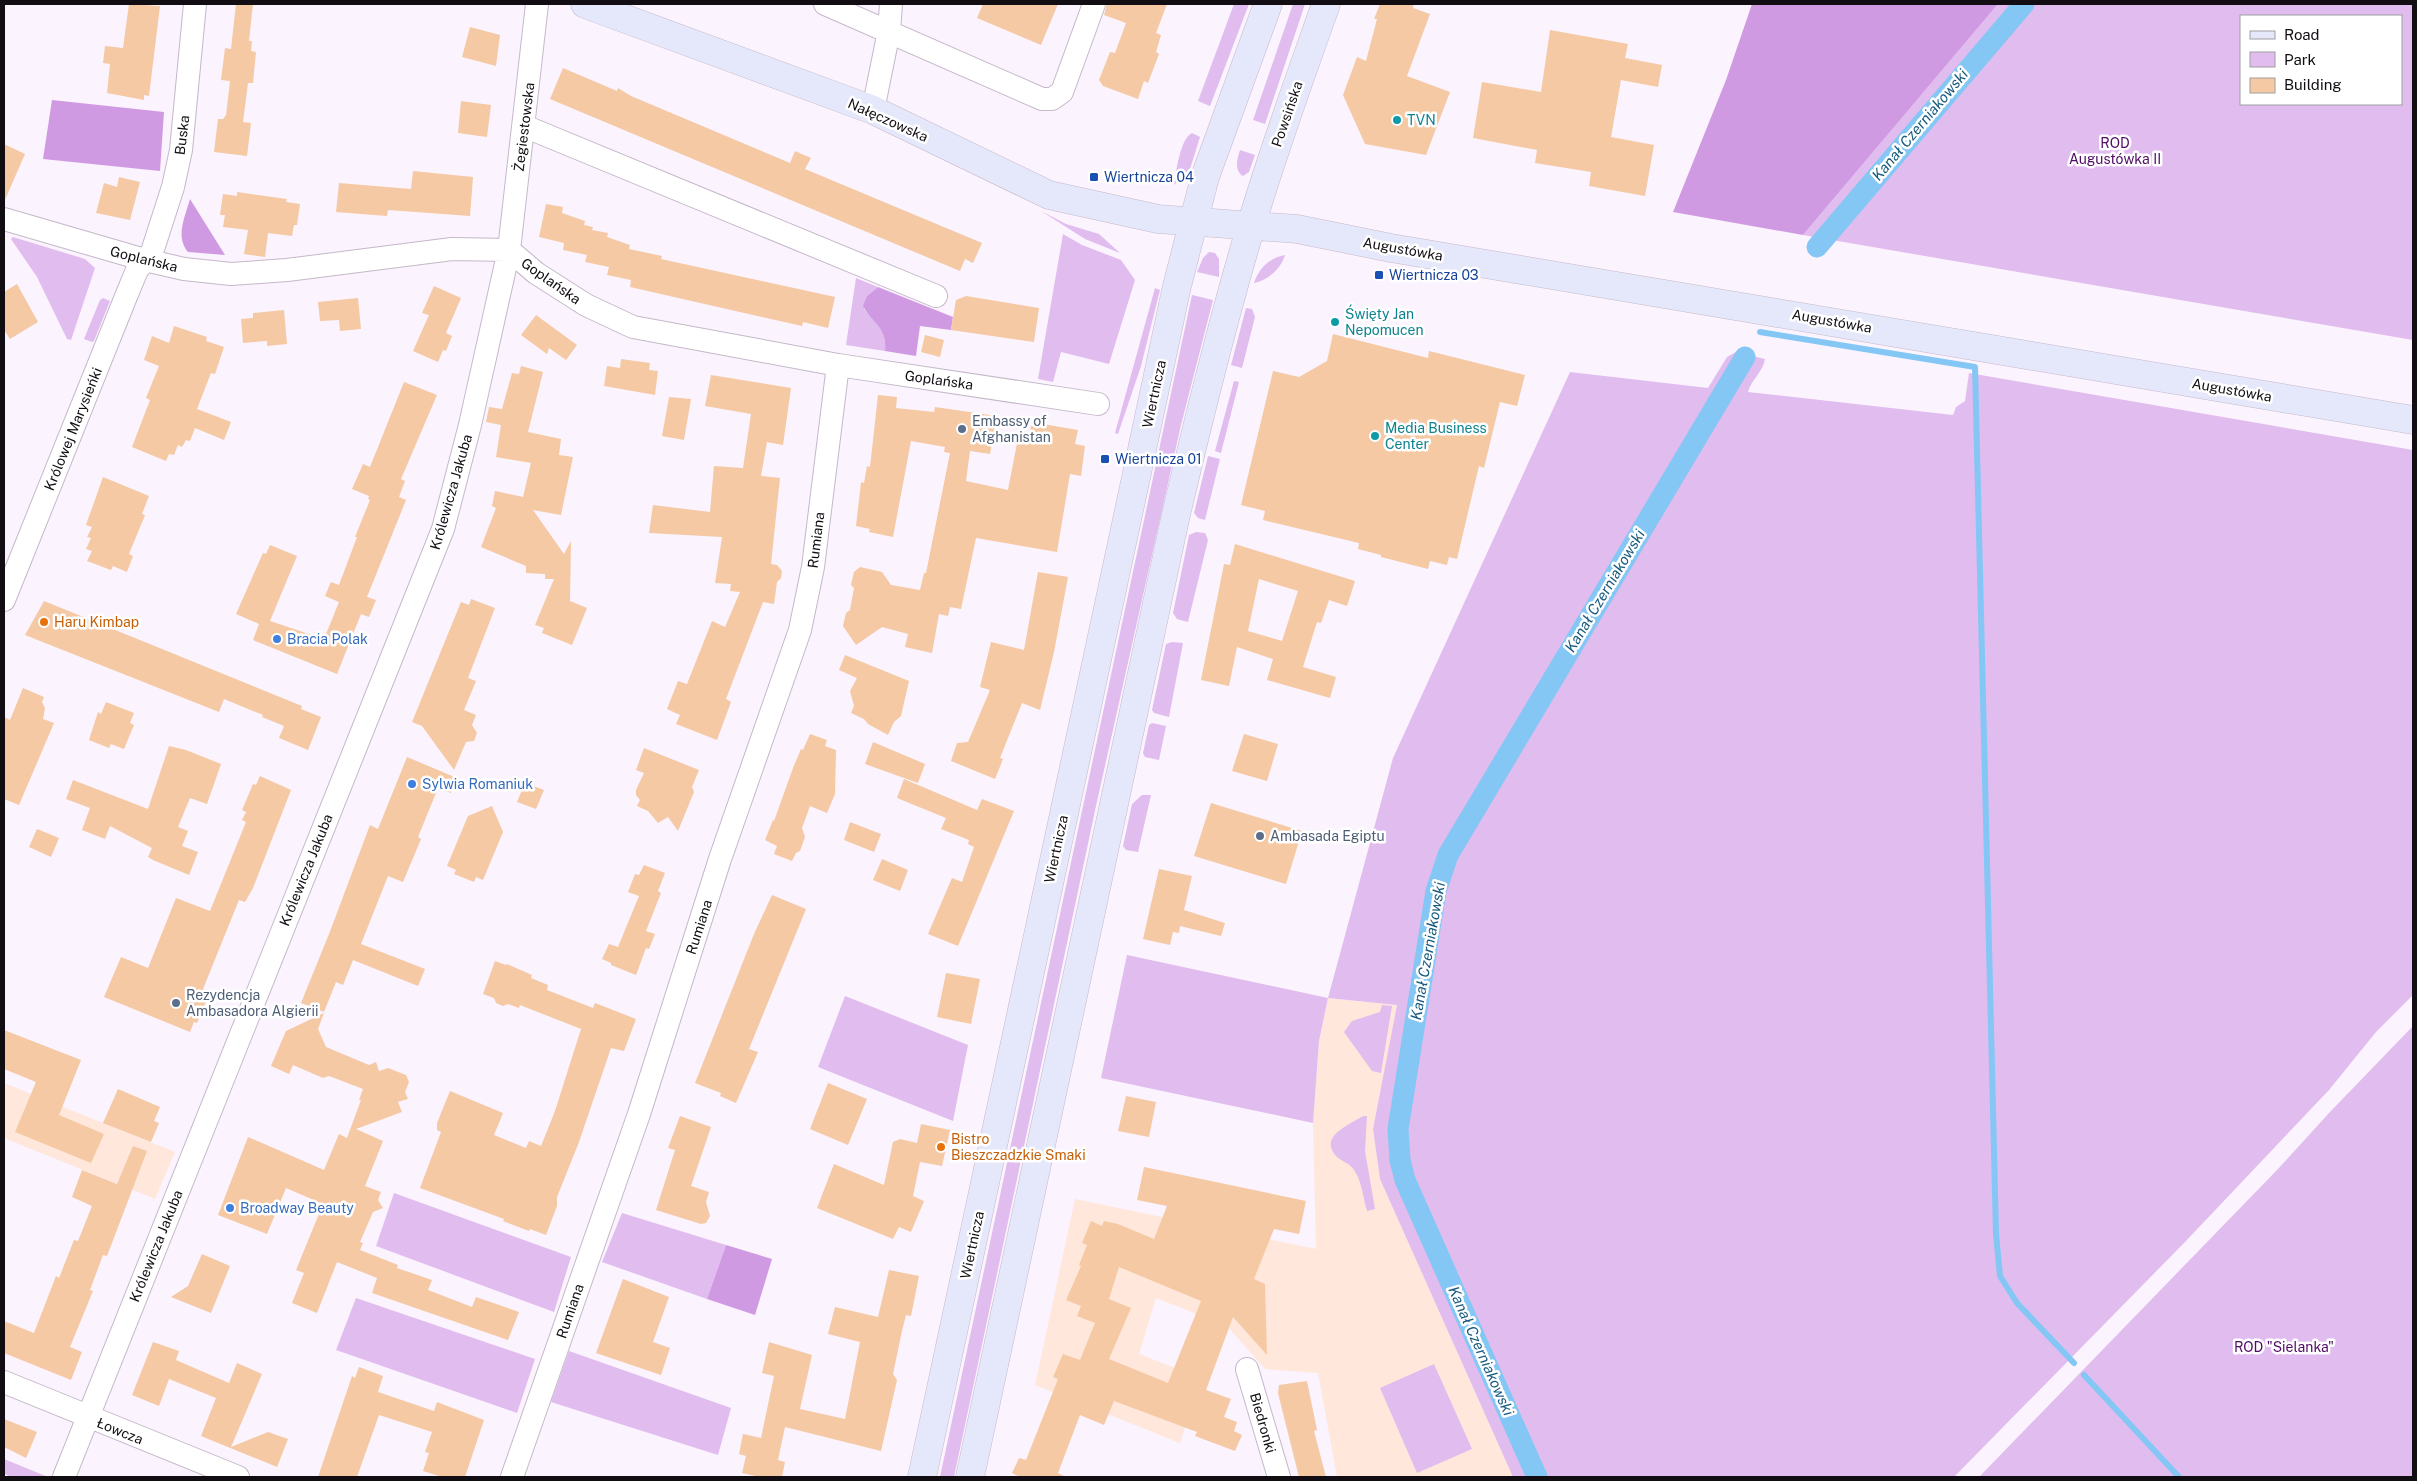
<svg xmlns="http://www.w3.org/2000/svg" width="2417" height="1481" font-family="'Public Sans',sans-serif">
<rect width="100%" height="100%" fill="#fbf3fe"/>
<path fill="#ffe7dc" d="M1328,998L1397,1005L1373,1129L1380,1179L1513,1477H1337L1318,1373L1265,1369L1227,1326L1156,1298L1139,1354L1201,1378L1180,1443L1035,1385L1075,1199L1316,1249L1313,1123L1319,1041Z
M4,1083L175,1152L155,1199L4,1138Z"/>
<path fill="#e1bcee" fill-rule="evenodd" d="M1234,4H1249L1210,106L1198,101Z
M1293,4H1305L1265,124L1253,120Z
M1998,4H2413V340L1803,235ZM2241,16H2401V104H2241Z
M1192,133L1200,137L1190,169L1174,185C1176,172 1180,139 1192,133Z
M1240,150L1255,155L1249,172L1243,176C1234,170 1237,159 1240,150Z
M1041,211L1066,224L1099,234L1120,253L1085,239Z
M1063,234L1082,245L1121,260L1135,280L1109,364L1061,352L1053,382L1038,379Z
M13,237L85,259L95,268L71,340L67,339L37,277L11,239Z
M1209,252L1215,253L1219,259V277L1197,272L1203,258Z
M1285,255C1281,269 1268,280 1254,283C1259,268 1269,258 1285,255Z
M856,278L878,287L867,296L864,309C876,325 887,329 885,351L846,345Z
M1155,288L1160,290L1141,366L1118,434L1115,433Z
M1192,295L1213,300L1181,425L1096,806L954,1477H940Z
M103,298L110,301L94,341L92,342L84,339L100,300Z
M1246,308L1252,309L1255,317L1242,368L1231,365Z
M1736,352L1765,359C1763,372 1751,380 1748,392L1953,415L1956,407L1965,401L1969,373L2413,450V995L2376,1032L2329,1090L2184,1243L1954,1477H1513L1380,1179L1373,1129L1397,1005L1328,998L1319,1041L1313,1123L1101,1078L1127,955L1328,998L1393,758L1570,372L1708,388L1727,357Z
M1234,381L1239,382L1221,453L1215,451Z
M1208,456L1220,459L1205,520L1198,518L1194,513Z
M1196,532L1205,533L1208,540L1188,622L1177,619L1173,613L1189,535Z
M1172,642L1183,643L1169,717L1154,713L1152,710L1166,644Z
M1152,723L1166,726L1159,760L1145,757L1143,753L1149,725Z
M1142,795H1151L1138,852L1126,850L1123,846L1132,804Z
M845,996L968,1045L953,1121L818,1067Z
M1382,1005L1392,1006L1381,1073L1372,1071L1344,1032L1352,1021L1380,1012Z
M2413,1026V1477H1979L2278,1169L2329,1113Z
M1363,1116H1367L1365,1151L1375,1209L1367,1211C1363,1198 1362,1181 1354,1170C1350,1163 1342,1162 1336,1156C1318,1136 1351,1124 1363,1116Z
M394,1193L571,1257L554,1312L376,1246Z
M622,1213L726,1245L707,1299L602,1262Z
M356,1298L535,1359L517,1413L336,1350Z
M569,1351L731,1408L718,1455L551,1402Z
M1434,1364L1472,1449L1417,1473L1380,1388Z
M4,1459L48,1477H12L4,1474Z"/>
<path fill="#d09ae3" d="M1752,4H1998L1803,235L1673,212L1726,80Z
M52,100L164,112L160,171L43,159Z
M190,199L225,255L188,252C175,237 185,217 190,199Z
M878,287L953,317L951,330L920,326L916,356L885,351C887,326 873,325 863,306L867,296Z
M726,1245L772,1259L755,1315L707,1299Z"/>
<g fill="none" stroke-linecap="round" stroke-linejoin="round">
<path stroke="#84c7f4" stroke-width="6" d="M1760,332L1975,367L1996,1234L2000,1276L2017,1303L2074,1363
M2084,1375L2179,1477"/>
<path stroke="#84c7f4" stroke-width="21" d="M1817,247L2024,4
M1537,1477L1405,1180L1400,1160L1398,1129L1436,891L1448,855L1745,357"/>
</g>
<path fill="#f5c9a4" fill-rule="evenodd" d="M129,4L160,6L149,96L144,95V100L107,93L110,64L103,63L105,46L123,48Z
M236,4H253L249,41H252L251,51L256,52L253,83H248L243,122L251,123L247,156L214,152L218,119H223L226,115L230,81L221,80L225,48L231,49Z
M983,4H1058L1041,45L977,18Z
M1107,4H1167L1156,33L1161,35L1156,52L1159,54L1148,83L1144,81L1138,99L1103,86L1099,80L1110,52L1115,53L1126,23L1104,15Z
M1380,4H1414L1413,8L1430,14L1407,76L1450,92L1426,155L1365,144L1343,95L1357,57L1366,61L1377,19H1374Z
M470,27L500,35L496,66L462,57Z
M1550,30L1628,44L1625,58L1662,65L1658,87L1621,80L1611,137L1654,145L1645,196L1589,186L1591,172L1535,163L1537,150L1473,138L1482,82L1541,92Z
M563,68L617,91L618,88L631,96L790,163L795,151L811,158L805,169L982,243L973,263L965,259L960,271L550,99Z
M461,101L491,105L487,137L458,133Z
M4,144L25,154L4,202Z
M413,171L473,177L470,216L388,210L387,216L336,212L339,183L411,189Z
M119,177L140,182L130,220L96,213L104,183L117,187Z
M237,192L287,199L286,202L300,204L297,225H294L292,236L268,233L265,257L244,254L248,230L223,227L225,215H220L223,194L237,196Z
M546,204L563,207L562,213L585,221L584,225L593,227L592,230L608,233L607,237L630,245L629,249L662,256L661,259L835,297L828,328L803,322L802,326L630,287L631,280L607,275L609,267L585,262L587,255L563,250L564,243L539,237Z
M17,284L38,322L10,339L4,330V292Z
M434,286L461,298L446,333L452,336L446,351L443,350L438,362L413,351L429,315L422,313Z
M966,296L1039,308L1034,342L951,330L956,300Z
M358,298L361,329L340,331L339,320L320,321L318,302Z
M284,310L287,344L267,346V341L243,343L241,319L253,318V313Z
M536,315L577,345L566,360L549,348L547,354L521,335Z
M174,326L207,337L206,341L224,347L215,374L211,373L197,409L231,422L224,440L195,428L190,441L186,440L182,447L178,445L174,455L169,454L166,461L132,447L150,400L146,398L159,366L144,360L152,336L169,343Z
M1333,334L1428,358L1429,351L1525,375L1517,406L1500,402L1484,468L1479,466L1457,559L1449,557L1447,565L1430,561L1428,569L1381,557V555L1358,549L1359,543L1263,520L1265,511L1241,505L1273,371L1299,377L1327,361Z
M925,335L944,340L940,357L921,352Z
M621,359L650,363L649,370L658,371L655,395L604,386L607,366L620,368Z
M521,366L543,372L528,432L561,439L559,455L573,457L561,515L533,510L564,554L571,541L570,601L587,608L572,645L542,633L544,628L535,625L554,579H545V574L526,573V566L481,547L496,508L492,506L495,491L523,497L531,463L496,457L501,425L486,422L489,407L502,409L512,373L519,374Z
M711,375L791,388L783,445L767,442L761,476L780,478L771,564L777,565L782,571L781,578L777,582L774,604L763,602L726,699L731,702L717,740L676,724L680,715L667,709L678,681L687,684L712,621L725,627L740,592L730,591L731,584L715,583L722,537L649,533L653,505L710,512L714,466L743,468L751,414L705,406Z
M404,382L437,395L401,479L405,481L399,497L406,500L367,597L376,600L369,617L361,614L337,674L253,640L259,624L236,614L263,553L266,554L270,545L297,556L270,621L324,639L339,602L325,596L331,582L339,585L357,537H355L370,500L368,499L369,496L352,489L363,464L370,467Z
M878,395L897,397L896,408L934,412L935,407L997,416L990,454L970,451L966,481L1008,490L1017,443L1028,445L1031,426H1037V423L1078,430L1075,444L1085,446L1081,476L1070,474L1057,552L976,538L961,609L950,607L948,616L939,614L932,653L905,647L908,634L882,627L856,645L843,626L846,613L850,610L854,588L851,585L854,572L860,567L882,572L891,585L920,590L924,573H926L950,453L944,452L945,447L911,441L893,537L869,532L870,529L856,526L861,482L864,483L867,466L870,467Z
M669,397L691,399L684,440L662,436Z
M103,477L149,496L142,514L145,515L129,554L133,556L127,572L113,566L111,570L87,561L92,551L86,549L91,538L87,537L92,527L86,525Z
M1235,544L1355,581L1347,606L1329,600L1321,623L1317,622L1303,667L1336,677L1330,698L1267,680L1273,659L1237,647L1229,686L1201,680L1224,564L1230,565ZM1259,579L1298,591L1282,641L1248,631Z
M1038,572L1068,577L1054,652L1040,710L1022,703L1000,758L1003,759L995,779L951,761L957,743L968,742L990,690L980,687L991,642L1024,650Z
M471,599L495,608L468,678L476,681L464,710L476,715L472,725L477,733L474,741L466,742L454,770L422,726L412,722L461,602L469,605Z
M44,601L302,706L301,709L321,717L308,750L279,738L284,726L262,717L263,715L224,699L219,712L25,635Z
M845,655L909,681L901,716L894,722L888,735L868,724L864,719L851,713L854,706L850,691L857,678L839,670Z
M23,688L44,697L42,702L45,708L43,719L54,723L19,805L4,799V717L10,720Z
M106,702L134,713L130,723L134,725L124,749L111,744L109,748L89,740L98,712L101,714Z
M810,734L827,740L825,746L836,750L835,794L827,813L810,806L802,828L805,837L800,851L796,853L792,861L774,854L777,846L765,840L773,820L774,821L793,768L801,749L803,750Z
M1244,734L1278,744L1267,781L1232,771Z
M873,742L925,764L918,783L865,764Z
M169,746L186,750L221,764L207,804L190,798L178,827L188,831L182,846L198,852L189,875L153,860L148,857L152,848L110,826L105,839L82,830L90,808L66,799L73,780L148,809Z
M644,748L699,770L692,787L694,792L678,831L668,817L658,823L648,811L637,806L640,800L636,795V790L644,773L636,770Z
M407,757L457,778L451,793L438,788L418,837L421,839L403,882L388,876L361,944L425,969L418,986L353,960L343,985L336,982L324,1012L301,1003L329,934L370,825L378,829Z
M260,776L291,790L253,888L245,902L239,900L203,989L207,990L202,1001L206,1002L197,1023L194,1022L190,1032L104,997L121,957L148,968L176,898L210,911L246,822L242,820L246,812L242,810L253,784L256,785Z
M904,779L977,810L982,799L1014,811L958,946L928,934L952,878L962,882L974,847L968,844L969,840L941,829L946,818L897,798Z
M525,783L544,790L536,809L517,802Z
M1211,803L1302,831L1286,884L1194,856Z
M492,806L503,832L483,880L476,877L474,882L454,874L456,870L447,866L468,816Z
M850,822L881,834L874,852L844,840Z
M37,829L59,838L51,857L29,847Z
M882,859L908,870L900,891L873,880Z
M644,865L665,873L658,891L661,893L646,931L655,934L649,949L646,948L636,975L611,965V963L602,959L609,944L618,947L639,896L628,892L635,874L639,875Z
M1159,869L1192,876L1184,910L1225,923L1221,936L1180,926L1179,933L1173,932L1170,945L1143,939Z
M772,895L806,909L749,1049L758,1052L736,1103L720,1096L721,1093L695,1083L754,934Z
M495,961L506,965L507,964L532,975L531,978L548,985L547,990L593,1008L595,1003L636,1019L624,1051L611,1048L579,1142L557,1197V1206L546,1235L530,1229L529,1231L503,1221L504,1219L420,1188L441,1132L437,1130V1123L450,1091L503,1113L494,1135L526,1148L529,1141L541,1146L555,1111L581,1029L520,1005L519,1008L508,1004L503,1006L496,1003L494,998L483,994Z
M946,973L980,979L971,1024L937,1017Z
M324,1013L318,1029L326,1047L369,1065L376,1062L379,1071L388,1068L406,1075L409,1082L405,1092L408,1099L398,1102L402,1112L356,1129L383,1141L365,1186L381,1192L378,1200L383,1208L373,1212L360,1242L363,1243L360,1250L398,1265L397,1268L432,1280L428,1290L472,1307L476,1297L519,1312L508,1340L372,1293L377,1278L337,1262L317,1313L292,1303L304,1273L296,1270L323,1204L286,1188L267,1234L218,1215L248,1137L324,1170L339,1134L347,1138L361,1100H359L363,1089L329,1076L323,1078L293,1065L289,1074L271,1066L286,1031Z
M4,1030L81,1060L59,1115L104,1134L91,1163L15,1132L36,1082L4,1069Z
M828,1083L867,1099L848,1145L810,1129Z
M118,1089L160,1107L154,1121L159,1123L151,1142L103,1123Z
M1126,1096L1156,1102L1149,1137L1118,1131Z
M680,1116L711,1127L691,1186L709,1192L706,1202L710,1216L706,1223L701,1224L656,1210L675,1150L668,1148Z
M921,1124L950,1130L942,1166L920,1162L913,1196L924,1201L911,1232L899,1227L893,1239L817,1208L834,1164L884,1185L893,1142L900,1139L917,1143Z
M133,1146L147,1151L107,1256L103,1255L90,1290L93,1291L70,1347L82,1352L71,1380L4,1353V1321L34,1333L56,1276L59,1278L74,1240L78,1241L92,1206L72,1197L82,1170L117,1184Z
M1144,1167L1306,1201L1299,1234L1274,1229L1254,1279L1265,1284L1267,1355L1233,1317L1206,1390L1231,1399L1224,1417L1237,1422L1234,1431L1242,1435L1235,1451L1195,1436L1197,1432L1114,1401L1104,1425L1080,1415L1058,1473L1066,1477H1020L1012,1473L1019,1458L1026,1460L1058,1379L1053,1377L1063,1354L1080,1360L1095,1323L1077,1316L1081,1306L1066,1300L1081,1266L1079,1265L1087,1245L1082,1243L1091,1221L1102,1226L1104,1221L1118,1224L1154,1239L1167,1206L1137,1200ZM1119,1267L1201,1301L1168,1383L1109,1359L1131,1308L1109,1299Z
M202,1254L230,1266L211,1313L171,1297L188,1286Z
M889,1270L919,1276L911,1316L906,1315L902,1331L893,1374L897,1380L881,1451L785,1427L778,1460L785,1462L782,1477H760L742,1473L746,1456L739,1454L743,1434L761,1438L774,1376L762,1373L769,1342L812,1355L800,1409L845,1419L860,1342L828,1334L835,1307L878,1317Z
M623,1279L669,1297L653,1342L670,1348L661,1375L596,1353Z
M153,1342L179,1351L176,1360L229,1383L237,1363L262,1374L231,1447L268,1432L288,1439L277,1467L201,1436L216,1398L169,1379L159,1406L132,1395Z
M359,1367L383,1376L378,1392L434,1411L437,1402L484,1420L465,1477H442L423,1471L429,1453L425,1452L432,1432L379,1415L357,1477H318L352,1376L355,1378Z
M1307,1381L1317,1430L1314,1431L1326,1477H1299L1278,1393L1279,1385Z
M4,1419L37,1432L26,1458L4,1447Z"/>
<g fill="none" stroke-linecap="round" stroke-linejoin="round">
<defs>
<path id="street" d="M825,4L1042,99H1052L1062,92L1094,4
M873,110L889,31L891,4
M524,126L936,296
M4,219L145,260L184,269L231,274L287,270L452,249L509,250L536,273L586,305L633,327L838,365L1098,404
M4,600L125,299L137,270L152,252L173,187L181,150L195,4
M1247,1369L1279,1477
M4,1382L238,1477
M64,1477L443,529L470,425L509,250L537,4
M512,1477L639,1114L720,859L800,630L813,567L838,365"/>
<path id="secondary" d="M585,4L873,110L1049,195L1158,219L1297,229L1391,248L2413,420
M922,1477L1177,286L1205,177L1268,4
M970,1477L1175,519C1198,421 1222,323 1251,226C1273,151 1300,78 1326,4"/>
</defs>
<use href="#street" stroke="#c5b8c9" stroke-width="24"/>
<use href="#secondary" stroke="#c5b8c9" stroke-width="29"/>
<use href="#street" stroke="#fff" stroke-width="22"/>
<use href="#secondary" stroke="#e5e8fa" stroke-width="28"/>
</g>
<g fill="#0f9aa8" stroke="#fff" stroke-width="2">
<circle cx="1397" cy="120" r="5"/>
<circle cx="1335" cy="322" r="5"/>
<circle cx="1375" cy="436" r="5"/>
</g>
<g fill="#1a4fb4" stroke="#fff" stroke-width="2">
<rect x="1089" y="172" width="10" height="10" rx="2.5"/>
<rect x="1374" y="270" width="10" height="10" rx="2.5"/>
<rect x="1100" y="454" width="10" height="10" rx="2.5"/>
</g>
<g fill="#5c6f8a" stroke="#fff" stroke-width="2">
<circle cx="962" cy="429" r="5"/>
<circle cx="1260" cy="836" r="5"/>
<circle cx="176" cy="1003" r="5"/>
</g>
<g fill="#e8710a" stroke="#fff" stroke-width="2">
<circle cx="44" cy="622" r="5"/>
<circle cx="941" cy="1147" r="5"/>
</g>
<g fill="#3f7fe0" stroke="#fff" stroke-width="2">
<circle cx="277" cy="639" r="5"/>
<circle cx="412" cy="784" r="5"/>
<circle cx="230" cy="1208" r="5"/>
</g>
<g text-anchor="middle" stroke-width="5" stroke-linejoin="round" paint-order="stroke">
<g font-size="14" fill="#110d12" stroke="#fff">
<text transform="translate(1287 114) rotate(-71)" y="5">Powsińska</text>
<text transform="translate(888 120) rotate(24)" y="5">Nałęczowska</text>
<text transform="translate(524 127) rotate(-83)" y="5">Żegiestowska</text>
<text transform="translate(182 135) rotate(-83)" y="5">Buska</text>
<text transform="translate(1403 249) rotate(10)" y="5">Augustówka</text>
<text transform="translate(144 259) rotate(14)" y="5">Goplańska</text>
<text transform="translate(551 281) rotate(35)" y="5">Goplańska</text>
<text transform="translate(1832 321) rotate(10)" y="5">Augustówka</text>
<text transform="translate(939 380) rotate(8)" y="5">Goplańska</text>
<text transform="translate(2232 390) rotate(10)" y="5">Augustówka</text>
<text transform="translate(1154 394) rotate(-78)" y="5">Wiertnicza</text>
<text transform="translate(73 429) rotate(-68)" y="5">Królowej Marysieńki</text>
<text transform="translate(451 492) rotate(-74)" y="5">Królewicza Jakuba</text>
<text transform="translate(816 540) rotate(-83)" y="5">Rumiana</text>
<text transform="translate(1056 849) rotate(-78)" y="5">Wiertnicza</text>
<text transform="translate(306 870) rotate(-68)" y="5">Królewicza Jakuba</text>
<text transform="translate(699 927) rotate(-72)" y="5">Rumiana</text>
<text transform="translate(972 1245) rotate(-78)" y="5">Wiertnicza</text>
<text transform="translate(156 1246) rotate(-68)" y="5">Królewicza Jakuba</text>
<text transform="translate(570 1311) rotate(-71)" y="5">Rumiana</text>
<text transform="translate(1263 1423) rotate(74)" y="5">Biedronki</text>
<text transform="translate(120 1431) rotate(22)" y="5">Łowcza</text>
</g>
<g font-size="14" fill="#0d838f" stroke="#fff" text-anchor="start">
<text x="1407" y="125">TVN</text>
<text x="1345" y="319">Święty Jan<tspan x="1345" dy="16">Nepomucen</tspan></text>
<text x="1385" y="433">Media Business<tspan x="1385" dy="16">Center</tspan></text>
</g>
<g font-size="14" fill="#510c65" stroke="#fff">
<text x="2115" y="148">ROD<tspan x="2115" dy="16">Augustówka II</tspan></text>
<text x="2284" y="1352">ROD "Sielanka"</text>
</g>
<g font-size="14" fill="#164399" stroke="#fff" text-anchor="start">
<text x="1104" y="182">Wiertnicza 04</text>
<text x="1389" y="280">Wiertnicza 03</text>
<text x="1115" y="464">Wiertnicza 01</text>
</g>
<g font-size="14" fill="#4e5e75" stroke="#fff" text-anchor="start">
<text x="972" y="426">Embassy of<tspan x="972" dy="16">Afghanistan</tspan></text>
<text x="1270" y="841">Ambasada Egiptu</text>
<text x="186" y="1000">Rezydencja<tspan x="186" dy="16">Ambasadora Algierii</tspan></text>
</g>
<g font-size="14" fill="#c56008" stroke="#fff" text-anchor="start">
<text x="54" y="627">Haru Kimbap</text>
<text x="951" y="1144">Bistro<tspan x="951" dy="16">Bieszczadzkie Smaki</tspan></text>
</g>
<g font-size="14" fill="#366cbe" stroke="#fff" text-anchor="start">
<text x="287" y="644">Bracia Polak</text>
<text x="422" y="789">Sylwia Romaniuk</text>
<text x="240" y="1213">Broadway Beauty</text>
</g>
<g font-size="15" font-style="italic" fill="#195b80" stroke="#fff">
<text transform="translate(1920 125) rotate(-50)" y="5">Kanał Czerniakowski</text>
<text transform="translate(1605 591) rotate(-59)" y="5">Kanał Czerniakowski</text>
<text transform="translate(1428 951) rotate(-80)" y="5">Kanał Czerniakowski</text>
<text transform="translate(1481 1351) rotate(66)" y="5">Kanał Czerniakowski</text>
</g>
</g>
<rect width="2417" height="1481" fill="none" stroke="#110d12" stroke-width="10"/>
<rect x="2240" y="15" width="162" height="90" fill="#ffffff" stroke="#a09ea0"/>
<rect x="2250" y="31" width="25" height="8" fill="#e5e8fa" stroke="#a09ea0"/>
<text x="2284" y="40" font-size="15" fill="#110d12">Road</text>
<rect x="2250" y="52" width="25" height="15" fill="#e1bcee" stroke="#a09ea0"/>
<text x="2284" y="65" font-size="15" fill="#110d12">Park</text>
<rect x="2250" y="78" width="25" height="15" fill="#f5c9a4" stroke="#a09ea0"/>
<text x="2284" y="90" font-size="15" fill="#110d12">Building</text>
</svg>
